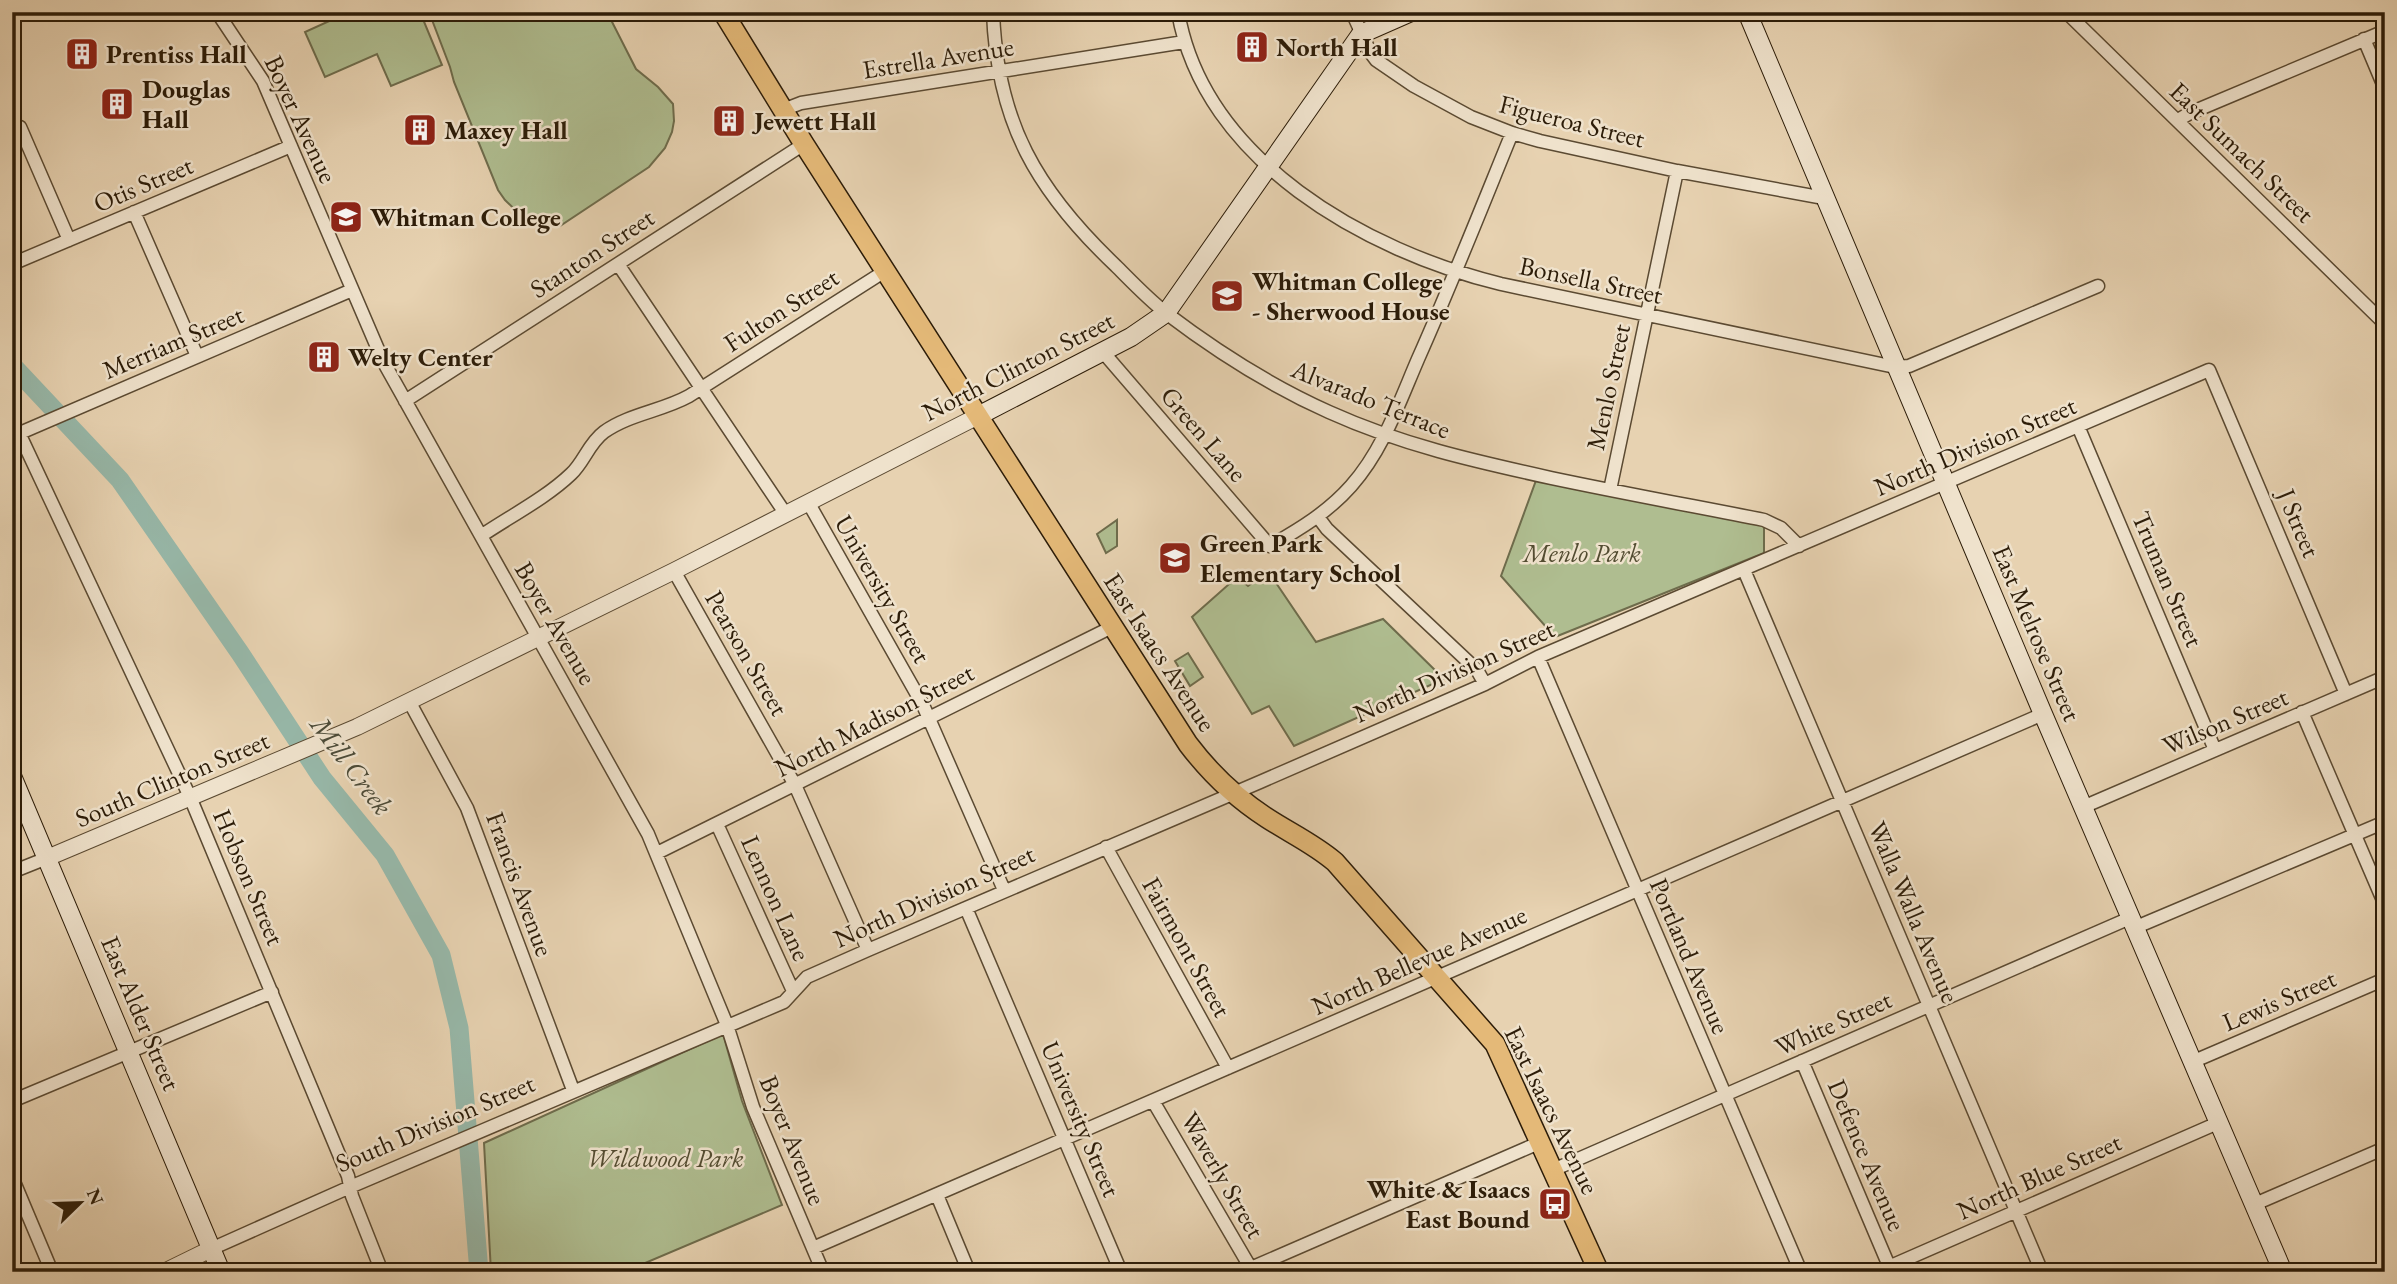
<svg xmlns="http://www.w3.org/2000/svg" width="2397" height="1284" font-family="'EB Garamond',serif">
<rect width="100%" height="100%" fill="#e7d2b1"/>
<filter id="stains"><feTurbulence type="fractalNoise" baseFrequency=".00286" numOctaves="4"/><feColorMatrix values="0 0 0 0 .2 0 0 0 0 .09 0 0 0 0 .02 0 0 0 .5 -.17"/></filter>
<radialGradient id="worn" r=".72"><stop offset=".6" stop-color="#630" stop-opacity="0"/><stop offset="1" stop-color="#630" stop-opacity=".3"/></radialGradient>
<path fill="#afbd90" stroke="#6e6c4c" stroke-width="2" d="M349,12H420L442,65L391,86L377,54L325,77L305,32Z
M429,12H607L636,69L658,87L673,104L674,121L672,132L665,148L649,167L560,226H532L505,200L498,190L454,82L450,67Z
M1538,475L1764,520V553L1555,637L1501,576Z
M1117,520V546L1106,553L1097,534Z
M1268,571L1316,642L1383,619L1444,679L1294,746L1269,706L1252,714L1192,617L1237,577L1248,586Z
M1188,653L1203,677L1190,686L1175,661Z
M723,1034L742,1101L782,1205L624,1272H491L484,1143Z"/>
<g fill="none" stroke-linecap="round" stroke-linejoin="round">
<path stroke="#97b8a9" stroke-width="19" d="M12,365L120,480L240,653L322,778L385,855L441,955L459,1028L479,1272"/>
<defs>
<path id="minor" d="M217,12L263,81L383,361L648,834L727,1025L753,1107L823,1272
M993,12C997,123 1037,191 1116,266C1132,282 1148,299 1166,313C1216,351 1271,386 1329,412C1402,445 1474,461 1551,478C1622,493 1693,506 1764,520L1781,528L1799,546
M1178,12C1204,161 1366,251 1501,284L1895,367L1909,366L2098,286
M1352,12L1370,52L1376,60L1414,86L1471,117L1512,133L1540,141L1677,171L1824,198
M2066,12L2385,324
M2364,39L2385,89
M783,110L801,103L1184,42
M2178,120L2190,113L2385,31
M20,127L69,240
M134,212L197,356
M12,264L291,146
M618,264L785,513
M1103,352L1270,546C1300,529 1328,512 1351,486C1383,450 1399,403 1418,359C1451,285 1481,209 1512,133
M405,401L804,144
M2078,426L2215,750
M19,433L190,797L348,1176L352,1196L382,1272
M13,436L352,290
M1610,490L1677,171
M808,502L923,705L1004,890
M1318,517L1327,529L1477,670L1485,684
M481,536C509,517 546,498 571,474C584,462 589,443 604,432C629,414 662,411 689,396L885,271
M1744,570L2042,1272
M674,571L795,785L868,950
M1538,657L1801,1272
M409,701L467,808L573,1090
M2302,712L2385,905
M2083,807L2385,677
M717,824L793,991
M1106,847L1228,1068
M657,853L1112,627
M12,872L47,858
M966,908L1121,1272
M2134,928L2385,822
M1802,1061L1889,1266
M2192,1062L2385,979
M12,1101L272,992
M1153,1101L1253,1272
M1553,1170L2130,918
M12,1177L52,1272
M937,1195L969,1272
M2255,1204L2385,1148
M813,1248L2043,714
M211,1249L350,1187L784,1002L807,977L868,950L1260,782L1485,684L1538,657L2209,370L2346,694
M1251,1268L1541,1142
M1877,1272L2220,1122"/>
<path id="tertiary" d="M47,858L357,727L674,571L978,416
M164,1272L211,1249"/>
<path id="secondary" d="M1747,12L2043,714L2283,1272
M978,416L1131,337L1166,313L1361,34L1411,12
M12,776L221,1272"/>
<path id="primary" d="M723,12L804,144L1188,744C1210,773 1236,798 1267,818C1290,833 1314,844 1335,862L1495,1044L1599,1272"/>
</defs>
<use href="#minor" stroke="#5b4a32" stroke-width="15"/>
<use href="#tertiary" stroke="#5b4a32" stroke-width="18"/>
<use href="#secondary" stroke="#2c1c08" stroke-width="20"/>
<use href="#primary" stroke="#2c1c08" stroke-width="22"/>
<use href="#minor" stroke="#efe2cc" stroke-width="12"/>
<use href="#tertiary" stroke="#efe2cc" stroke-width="16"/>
<use href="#secondary" stroke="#efe2cc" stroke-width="18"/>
<use href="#primary" stroke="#e4b978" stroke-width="19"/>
</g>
<defs>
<symbol id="building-square" viewBox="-11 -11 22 22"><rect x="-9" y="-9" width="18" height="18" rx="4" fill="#8f2418" stroke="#efe2cc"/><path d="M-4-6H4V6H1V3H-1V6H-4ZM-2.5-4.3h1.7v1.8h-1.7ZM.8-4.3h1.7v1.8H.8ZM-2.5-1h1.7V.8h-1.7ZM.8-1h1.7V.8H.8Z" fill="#fff"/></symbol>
<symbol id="university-square" viewBox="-11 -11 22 22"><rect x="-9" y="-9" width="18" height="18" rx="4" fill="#8f2418" stroke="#efe2cc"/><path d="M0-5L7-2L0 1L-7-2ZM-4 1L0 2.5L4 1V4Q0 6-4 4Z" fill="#fff"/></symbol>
<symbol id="school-square" viewBox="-11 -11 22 22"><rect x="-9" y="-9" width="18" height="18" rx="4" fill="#8f2418" stroke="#efe2cc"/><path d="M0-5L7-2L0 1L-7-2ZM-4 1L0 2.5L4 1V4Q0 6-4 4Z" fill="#fff"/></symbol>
<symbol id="bus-square" viewBox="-11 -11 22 22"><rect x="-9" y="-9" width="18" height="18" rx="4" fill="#8f2418" stroke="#efe2cc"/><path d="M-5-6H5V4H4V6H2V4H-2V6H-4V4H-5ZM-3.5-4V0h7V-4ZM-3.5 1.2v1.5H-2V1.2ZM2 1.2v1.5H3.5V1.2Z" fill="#fff"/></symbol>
</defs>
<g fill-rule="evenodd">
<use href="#building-square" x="1233" y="28" width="38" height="38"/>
<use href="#building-square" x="63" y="35" width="38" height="38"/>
<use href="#building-square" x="98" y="85" width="38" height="38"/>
<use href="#building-square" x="710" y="102" width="38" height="38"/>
<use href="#building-square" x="401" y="111" width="38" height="38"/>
<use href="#university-square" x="327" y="198" width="38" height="38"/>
<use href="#university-square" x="1208" y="277" width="38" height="38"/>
<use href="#building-square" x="305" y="338" width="38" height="38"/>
<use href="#school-square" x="1156" y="539" width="38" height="38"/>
<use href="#bus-square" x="1536" y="1185" width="38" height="38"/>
</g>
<g text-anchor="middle" stroke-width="5" stroke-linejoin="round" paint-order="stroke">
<g font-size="26" font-weight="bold" fill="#2c1c08" stroke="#efe2cc" text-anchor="start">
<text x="1276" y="56">North Hall</text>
<text x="106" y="63">Prentiss Hall</text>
<text x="142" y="98">Douglas<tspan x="142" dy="30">Hall</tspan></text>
<text x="754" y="130">Jewett Hall</text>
<text x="444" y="139">Maxey Hall</text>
<text x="370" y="226">Whitman College</text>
<text x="1252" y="290">Whitman College<tspan x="1252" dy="30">- Sherwood House</tspan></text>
<text x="348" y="366">Welty Center</text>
<text x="1200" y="552">Green Park<tspan x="1200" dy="30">Elementary School</tspan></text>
<text x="1530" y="1198" text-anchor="end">White &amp; Isaacs<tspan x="1530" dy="30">East Bound</tspan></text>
</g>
<g font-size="26" fill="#2c1c08" stroke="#efe2cc">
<text transform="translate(938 58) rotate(-9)" y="9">Estrella Avenue</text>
<text transform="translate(301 119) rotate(65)" y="9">Boyer Avenue</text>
<text transform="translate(1572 121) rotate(14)" y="9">Figueroa Street</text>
<text transform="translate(2242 152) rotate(44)" y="9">East Sumach Street</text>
<text transform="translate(143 184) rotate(-23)" y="9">Otis Street</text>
<text transform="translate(592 253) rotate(-33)" y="9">Stanton Street</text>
<text transform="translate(1591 280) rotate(12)" y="9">Bonsella Street</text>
<text transform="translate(781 310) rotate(-33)" y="9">Fulton Street</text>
<text transform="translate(173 342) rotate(-23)" y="9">Merriam Street</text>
<text transform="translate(1018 366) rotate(-27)" y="9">North Clinton Street</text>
<text transform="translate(1608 387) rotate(-78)" y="9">Menlo Street</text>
<text transform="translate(1371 399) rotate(22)" y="9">Alvarado Terrace</text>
<text transform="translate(1204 434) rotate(49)" y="9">Green Lane</text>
<text transform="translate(1975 446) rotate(-23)" y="9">North Division Street</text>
<text transform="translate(2299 523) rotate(67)" y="9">J Street</text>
<text transform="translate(2168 579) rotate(67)" y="9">Truman Street</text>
<text transform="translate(883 589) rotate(60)" y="9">University Street</text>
<text transform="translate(556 623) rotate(60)" y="9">Boyer Avenue</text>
<text transform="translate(2037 633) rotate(67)" y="9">East Melrose Street</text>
<text transform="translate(1160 652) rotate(57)" y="9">East Isaacs Avenue</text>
<text transform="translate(747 653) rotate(60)" y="9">Pearson Street</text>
<text transform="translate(1454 671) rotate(-24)" y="9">North Division Street</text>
<text transform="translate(874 720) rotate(-27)" y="9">North Madison Street</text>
<text transform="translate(2225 721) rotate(-23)" y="9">Wilson Street</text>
<text transform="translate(172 779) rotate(-23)" y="9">South Clinton Street</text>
<text transform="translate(249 877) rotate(67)" y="9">Hobson Street</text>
<text transform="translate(520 884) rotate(70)" y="9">Francis Avenue</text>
<text transform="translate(934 896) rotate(-24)" y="9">North Division Street</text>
<text transform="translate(776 898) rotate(66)" y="9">Lennon Lane</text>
<text transform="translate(1914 912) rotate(67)" y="9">Walla Walla Avenue</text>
<text transform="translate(1187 947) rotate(61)" y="9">Fairmont Street</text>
<text transform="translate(1690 956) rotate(67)" y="9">Portland Avenue</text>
<text transform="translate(1419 960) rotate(-24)" y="9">North Bellevue Avenue</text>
<text transform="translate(2279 1000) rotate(-23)" y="9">Lewis Street</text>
<text transform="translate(141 1013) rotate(67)" y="9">East Alder Street</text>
<text transform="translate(1833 1023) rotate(-24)" y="9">White Street</text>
<text transform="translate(1552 1110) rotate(64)" y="9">East Isaacs Avenue</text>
<text transform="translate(1081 1119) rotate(67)" y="9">University Street</text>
<text transform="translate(435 1123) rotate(-23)" y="9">South Division Street</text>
<text transform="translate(793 1140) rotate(68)" y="9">Boyer Avenue</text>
<text transform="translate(1867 1155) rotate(67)" y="9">Defence Avenue</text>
<text transform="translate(1223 1175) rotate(60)" y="9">Waverly Street</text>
<text transform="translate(2039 1176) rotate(-24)" y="9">North Blue Street</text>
</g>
<g font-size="26" font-style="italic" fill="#534c31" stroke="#efe2cc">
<text x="1582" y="562">Menlo Park</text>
<text x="665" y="1167">Wildwood Park</text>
</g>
<g font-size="28" font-style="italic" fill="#4c4b38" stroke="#efe2cc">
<text transform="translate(352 765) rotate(53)" y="10">Mill Creek</text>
</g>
</g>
<rect width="2397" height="1284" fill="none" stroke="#e7d2b1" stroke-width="42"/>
<rect x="14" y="14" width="2369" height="1256" fill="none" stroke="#2c1c08" stroke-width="3.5"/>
<rect x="21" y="21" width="2355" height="1242" fill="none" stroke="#2c1c08" stroke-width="2"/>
<g transform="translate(80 1203) rotate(67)" stroke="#efe2cc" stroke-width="5" paint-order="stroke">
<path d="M0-5L12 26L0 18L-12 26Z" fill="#2c1c08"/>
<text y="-10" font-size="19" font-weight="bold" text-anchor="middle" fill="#2c1c08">N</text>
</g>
<rect width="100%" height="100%" filter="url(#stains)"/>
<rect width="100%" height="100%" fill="url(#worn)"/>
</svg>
